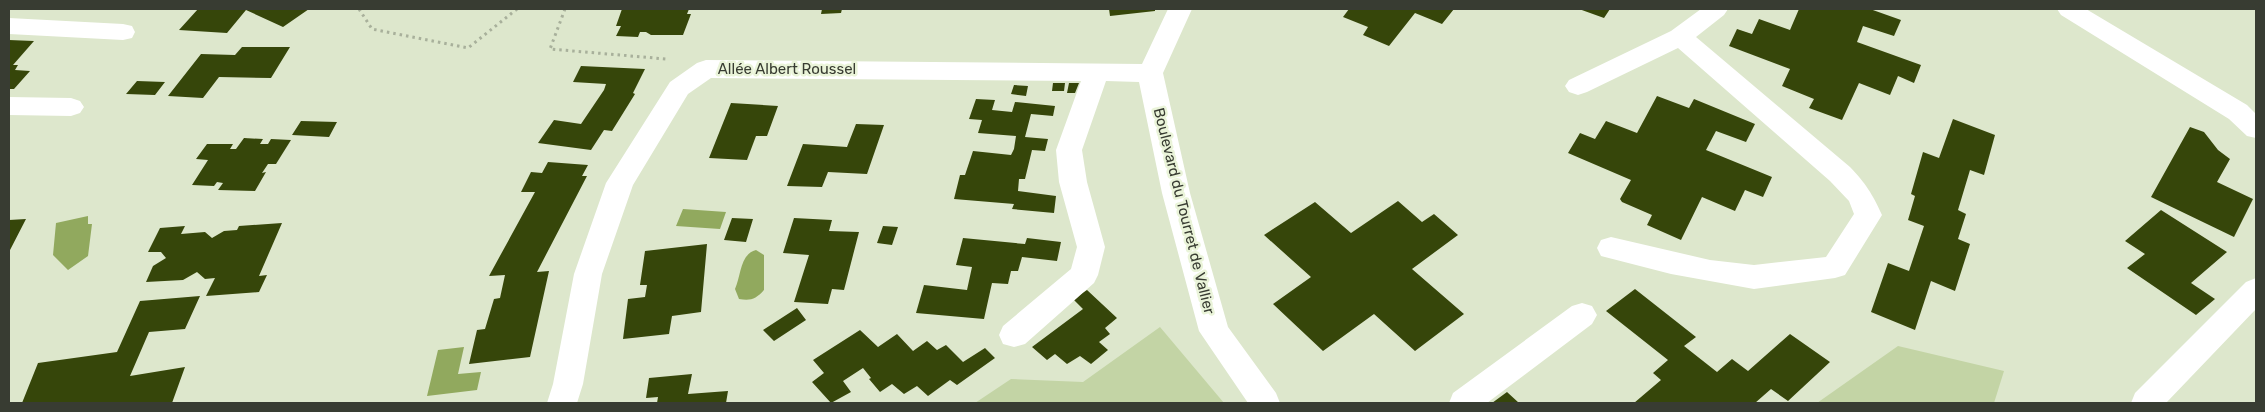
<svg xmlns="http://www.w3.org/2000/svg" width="2265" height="412" font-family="Rubik,sans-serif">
<rect width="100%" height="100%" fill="#dde7cc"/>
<path fill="#c3d4a5" d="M1160,327L1224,403H975L1011,379L1083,382Z
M1898,346L2004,371L1994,403H1817Z"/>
<path fill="#91a95e" d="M683,209L726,212L720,229L676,226Z
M88,216V224H92L88,256L68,270L53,255L56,223Z
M756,250L764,255V290C756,299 751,301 739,299L735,289C741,276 740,254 756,250Z
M464,347L458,374L481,372L477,390L427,396L438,350Z"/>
<path fill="#36460a" d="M198,9H309L283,27L246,10L227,33L179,30Z
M622,9H689L687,14H691L683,35H651L646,32H640L638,37L616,36L621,26H616Z
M822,9H842L841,13L821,14Z
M1109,9H1155V11L1110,16Z
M1349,9H1454L1442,24L1415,13L1389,46L1363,35L1368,27L1343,17Z
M1579,9H1610L1604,18Z
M1799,9H1870L1901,20L1894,36L1863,26L1857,42L1921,65L1914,83L1898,76L1890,95L1859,83L1842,120L1809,108L1814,99L1782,86L1790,69L1729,46L1737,29L1752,34L1759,19L1790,30Z
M9,40L34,41L13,65H18L15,70L30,71L14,89H9Z
M242,47H290L271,78L219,77L203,98L168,96L201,54L235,55Z
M581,66L645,69L633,93L635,94L612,131L604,130L591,150L538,143L554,120L581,124L604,90L606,84L573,82Z
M137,81L165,82L155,95L126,94Z
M1053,83H1065L1064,91H1052Z
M1069,83H1079L1075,93H1067Z
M1014,85L1028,86L1026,96L1011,94Z
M1657,96L1689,108L1694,99L1755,124L1746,142L1716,131L1706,150L1772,177L1763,197L1745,190L1735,211L1702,197L1681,240L1647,225L1652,215L1622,202L1620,199L1631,180L1568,153L1580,133L1595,139L1606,121L1637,133Z
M976,99L995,100L992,110L1012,112L1015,102L1055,106L1053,116L1031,114L1025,137L1048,139L1045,151L1032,150L1025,179H1019L1018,191L1056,196L1054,213L1012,209L1014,204L954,199L960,175H965L973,151L1011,155L1014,149L1016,136L978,133L982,120L969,119Z
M731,103L778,106L767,136H756L747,160L709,158Z
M1953,119L1995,135L1984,175L1970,170L1958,210L1966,214L1958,239L1970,244L1955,291L1931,281L1915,330L1871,312L1888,263L1909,271L1924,226L1908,220L1915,196L1911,194L1923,152L1939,158Z
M301,121L337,122L329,137L292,135Z
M856,124L884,125L867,174L828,172L822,187L787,186L803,144L847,147Z
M2190,127L2204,132L2218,150L2230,159L2217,182L2253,199L2234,237L2151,197Z
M244,138L263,139L260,144H268L271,139L291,140L276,164H268L262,173L266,172L255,191L218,190L223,183L217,182L214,186L192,185L208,160L196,159L207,144H233L230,149H236Z
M548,162L588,165L582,176H587L537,272L549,271L530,357L469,364L477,330L485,329L494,299L500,298L505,275L489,276L535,192H521L531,172L542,173Z
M1398,201L1422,222L1434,214L1458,235L1412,269L1464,314L1415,351L1374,314L1323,351L1273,304L1311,277L1264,235L1315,202L1351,233Z
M2161,210L2227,252L2191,283L2215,299L2196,315L2127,268L2145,254L2125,241Z
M732,218L753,219L746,242L724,240Z
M794,218L832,220L829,231L859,232L844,290L832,289L828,304L794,302L809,255L783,253Z
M26,219L9,252V220Z
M282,223L259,276L267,275L259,292L206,296L215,278L205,279L197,272L183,280L146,282L153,266L166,258L161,252H148L160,228L185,226L181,234L205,232L212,238L224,231L237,230L239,226Z
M883,226L898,227L892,245L877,243Z
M963,238L1025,244L1027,238L1061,242L1057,261L1022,257L1018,271H1011L1008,284L992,283L984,319L916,313L924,285L967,290L972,267L956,265Z
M707,244L701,312L672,316L669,334L623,339L628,299L645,297L647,285H640L645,251Z
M1635,289L1696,337L1684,346L1717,372L1732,359L1748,371L1790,334L1830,362L1788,401L1771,389L1755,403H1634L1661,380L1653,373L1668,360L1606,311Z
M1087,290L1117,318L1105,328L1110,334L1099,342L1108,350L1091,364L1080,356L1067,364L1055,354L1047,360L1032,347L1083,309L1073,299Z
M200,296L185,329L149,332L130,376L185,367L172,403H22L38,363L117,352L140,301Z
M797,308L806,320L774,341L763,330Z
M860,330L878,347L897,334L913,351L927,341L937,350L946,345L963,362L985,348L995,358L957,385L950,380L928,396L917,386L904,394L892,384L880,392L869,379L871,378L863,368L843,381L851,392L831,403L812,382L824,373L813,360Z
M692,374L688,394L728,391L726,403H657L658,397L646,398L649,378Z
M1507,392L1519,403H1492Z"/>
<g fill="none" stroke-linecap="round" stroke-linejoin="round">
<path stroke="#a8b09b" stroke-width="3" stroke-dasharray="2.5 4" stroke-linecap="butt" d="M359,9L372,29L468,48L517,9
M565,9L550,49L666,59"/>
<path fill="#fff" fill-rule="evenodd" d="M1168,9H1192L1163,73L1190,193L1228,327L1276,393L1280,403H1248L1199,331L1162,193L1139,82L1106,81L1082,150L1087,182L1105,247L1098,275L1094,283L1025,344L1014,347L1003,344L999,335L1003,326L1071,269L1077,247L1059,182L1056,150L1081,81L711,78L688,94L633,185L602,274L583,384L577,403H547L553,384L574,274L606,183L670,82L697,63L706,60L1142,64Z
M1701,9H1728L1724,15L1696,37L1850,167C1866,184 1872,193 1882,215L1845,275L1835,278L1754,289L1671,274L1601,256L1597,248L1601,240L1611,237L1710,260L1754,265L1826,257L1854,214L1849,201L1830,181L1678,48L1587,92L1578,95L1569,92L1565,86L1569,80L1671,31Z
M2057,9H2086L2247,105L2256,114V138L2247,136L2229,119L2061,15Z
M9,18L123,24L132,26L135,32L132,38L123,40L9,34Z
M9,97L71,98L80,101L84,107L80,113L71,116L9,115Z
M2256,278V309L2166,403H2131L2135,393L2246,282Z
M1582,303L1592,306L1597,315L1592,324L1487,403H1449L1453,393L1572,306Z"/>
</g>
<g text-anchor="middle" stroke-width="5" stroke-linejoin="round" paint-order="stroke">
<g font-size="15" fill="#383c32" stroke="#eaf4d9">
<text x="787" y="74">Allée Albert Roussel</text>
<text transform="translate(1184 211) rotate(76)" y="5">Boulevard du Tourret de Vallier</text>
</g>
</g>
<rect width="2265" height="412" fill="none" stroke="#383c32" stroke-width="20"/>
</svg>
